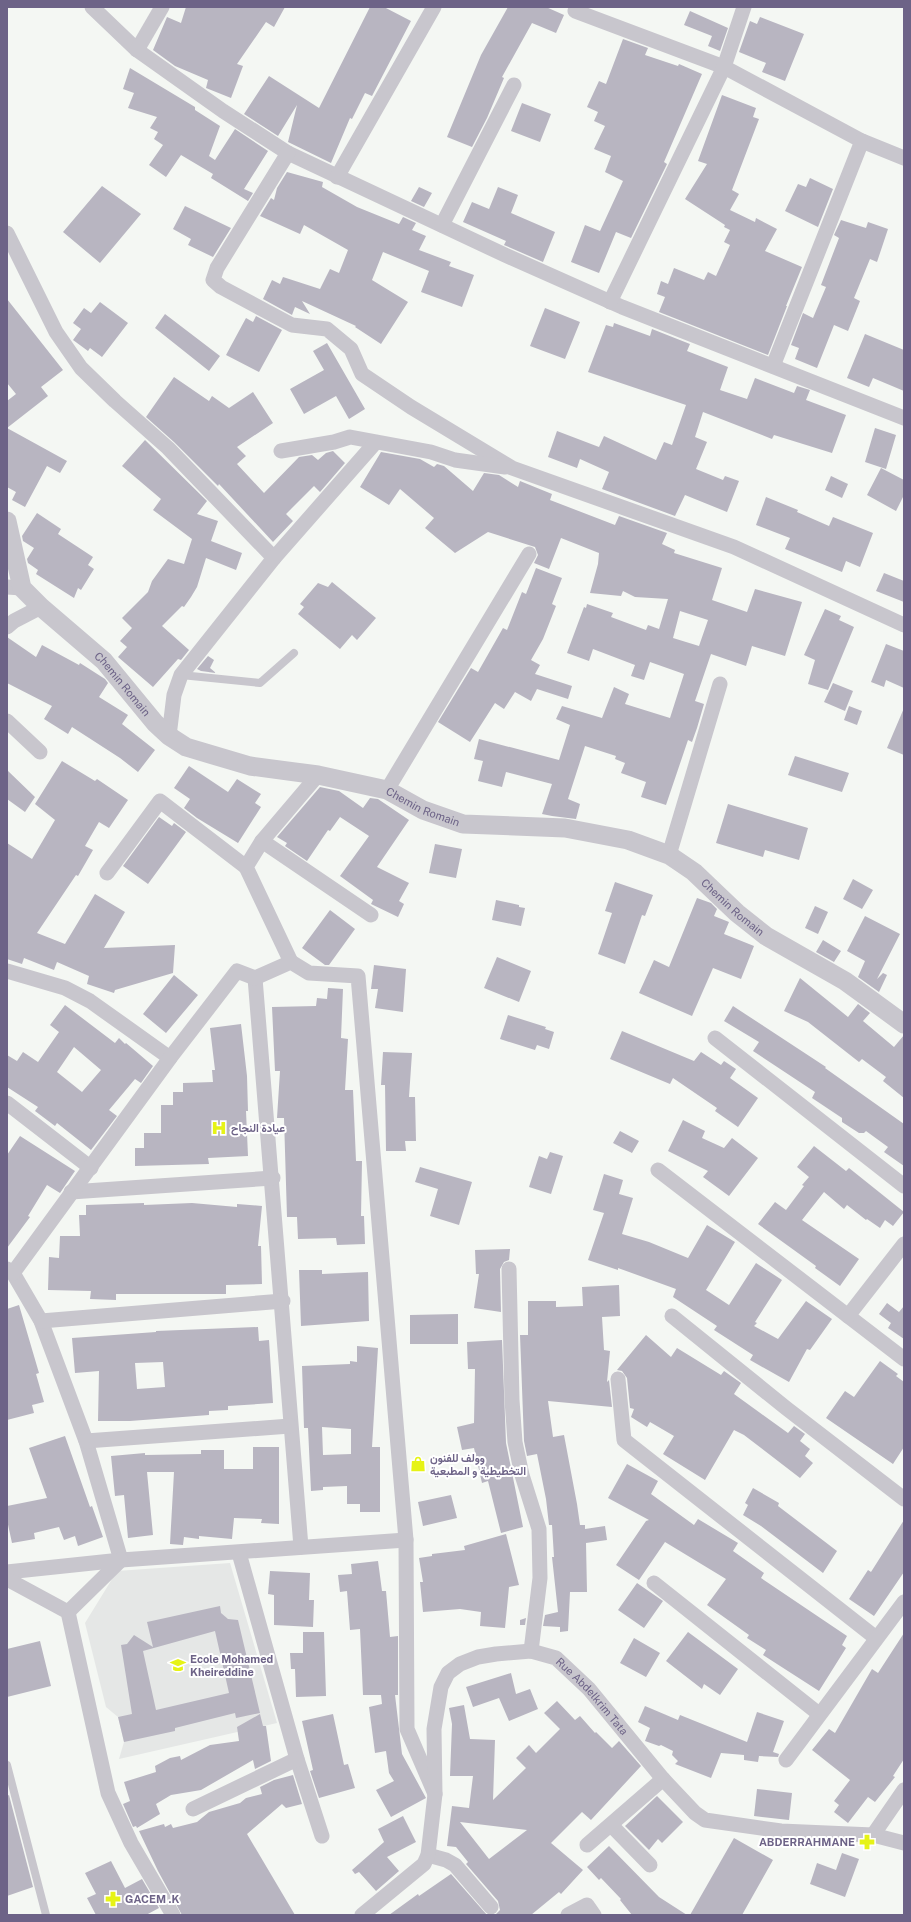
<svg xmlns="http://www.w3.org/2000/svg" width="911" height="1922" font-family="'Public Sans',Vazirmatn,sans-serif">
<rect width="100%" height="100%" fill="#f4f7f3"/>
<path fill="#e5e7e6" d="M230,1563L277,1723L119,1759L124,1742L118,1717L106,1707L85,1623L117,1571Z"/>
<path fill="#b8b5c1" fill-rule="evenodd" d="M186,7H285L274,27L266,22L237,64L243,66L231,98L206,88L208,80L175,66L153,50L167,17L181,23Z
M370,7H384L411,21L372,96L365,93L352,119L350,118L331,163L288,142L297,105L278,136L244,114L269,76L319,108Z
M508,7H546L564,15L556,33L532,23L502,77L504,78L487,118L472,147L447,137L481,55Z
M690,11L728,28L720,51L708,46L712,36L684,25Z
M760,17L804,34L785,81L762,72L766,63L739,52L750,21L757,24Z
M623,39L648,48L645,55L678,66L679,64L702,74L664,162L667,164L631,238L616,232L599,273L571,262L585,225L600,231L623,181L605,172L611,156L594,149L605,126L594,121L598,112L587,107L599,81L606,84Z
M130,68L195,107V110L220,126L209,156L215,160L235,129L268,151L244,189L253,193L248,201L211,178L213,174L181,155L166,177L149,165L163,145L154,139L158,132L150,128L157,117L128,108L134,93L123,89Z
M722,95L756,108L753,117L759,119L732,190L739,194L730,210L755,222L756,218L777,229L765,251L802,267L786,306H787L768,355L659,312L665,297L657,294L661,281L668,284L674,268L704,280L708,272L716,276L730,245L724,242L730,230L724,227L725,225L685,199L707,164L698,161Z
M522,103L551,114L540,142L511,131Z
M287,172L323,182L322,187L357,207L399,224L403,217L416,223L412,230L426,236L419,250L451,262L449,266L474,275L462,307L421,292L429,271L383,252L372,280L408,302L381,344L355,327L356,326L302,301L310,314L295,307L292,315L263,299L272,280L280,284L283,277L320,289L330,269L339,273L348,250L304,225L300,234L260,216L271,198L274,200L277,188Z
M810,178L833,189L818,227L785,211L798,184L806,187Z
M102,186L141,214L100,263L63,232Z
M419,187L432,193L424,207L411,201Z
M498,187L518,195L511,213L555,232L543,262L504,245L506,241L463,222L472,202L489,209Z
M185,206L231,228L213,257L188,245L191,239L173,229Z
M841,220L866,228L868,222L888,229L877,262L870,259L854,298L860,301L848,331L834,325L817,368L795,359L799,348L791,345L803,313L813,318L826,287L821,285L839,238L834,235Z
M7,299L63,370L41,387L48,396L7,428V401L16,394L7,383Z
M100,302L128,323L102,357L90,348L88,351L73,340L81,329L73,323L84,308L91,313Z
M545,308L580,322L565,359L530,346Z
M165,314L220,356L209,371L155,328Z
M256,316L282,330L259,372L226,355L246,318L253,322Z
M614,323L650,336L652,329L690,344L687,351L728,367L720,390L747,399L755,378L794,393L797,386L810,390L806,400L846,415L832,453L774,435L772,439L703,412L695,437L707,442L696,469L723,480L725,476L739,481L727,512L685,495L675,516L602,489L609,472L580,459L577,468L548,457L557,431L599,447L604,436L656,460L664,442L672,445L686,405L588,372L606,325L613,327Z
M865,334L904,350V391L873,378L869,387L847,378Z
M327,343L365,409L349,419L336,396L304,414L290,389L324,370L313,351Z
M174,377L209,401L212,396L229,408L253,392L273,423L237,447L246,456L237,464L264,493L299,457L312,455L318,460L326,453L333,451L345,463L320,492L314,486L286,514L293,521L273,542L219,484L218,486L174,442L146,417Z
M7,428L67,461L60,473L47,466L25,507L12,500L16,492L7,487Z
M875,428L896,435L886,469L865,462Z
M145,440L207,501L197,514L218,521L211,541L242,553L236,570L206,558L197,587L191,597L184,607L182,606L162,626L189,650L181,660L178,659L153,687L118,657L127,647L120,641L132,628L122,618L148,592L152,581L168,559L184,564L192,539L153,510L161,499L122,466Z
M381,452L420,459L434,467L437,464L444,466L473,491L484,473L499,475L518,487L520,481L552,494L550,500L615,525L619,516L667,533L662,544L675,550L674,553L722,568L712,600L747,612L755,589L802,602L785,656L752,646L746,666L711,654L695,701L704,704L697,728L692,742L688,740L666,805L641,797L646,782L621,773L625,763L615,759L616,756L585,746L568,799L580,804L576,819L552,816L542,814L552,784L506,772L502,787L478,781L483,761L474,759L479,739L559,760L570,725L556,719L562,706L602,718L614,687L629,694L625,704L670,718L684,674L650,662L644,680L631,676L635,665L593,649L589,661L567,653L584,607L586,608L587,604L613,613L611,617L646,630L648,625L659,629L668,599L635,597L623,591L621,596L590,593L598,564L599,553L561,538L549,569L534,563L538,555L535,547L488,532L455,553L425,528L434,518L400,489L389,505L360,487ZM680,611L708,620L699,646L673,638Z
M881,468L904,480V495L896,511L867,495Z
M831,476L848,484L842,498L825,490Z
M766,497L798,510L797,512L829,526L833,517L873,533L860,567L846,561L842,572L785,549L790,538L756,525Z
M37,513L61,529L58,534L93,557L88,565L94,569L81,590L78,588L74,598L36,574L38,570L28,563L27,559L34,548L23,541L22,536Z
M536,568L562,578L552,604L556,606L543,639L531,660L540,665L535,674L572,686L568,699L537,689L531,701L515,692L504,709L495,703L470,742L438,722L471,668L478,672L503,628L507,630L522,592L526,594Z
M884,573L904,581V602L876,591Z
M332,582L376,618L357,640L352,635L340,649L298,614L304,607L300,604L318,583L328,587Z
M825,609L841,616L839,620L854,627L828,690L808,684L815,660L804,655Z
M7,637L36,657L42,645L79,665L80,663L105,679L108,683L99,697L128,715L122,724L155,750L138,772L120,758L72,727L68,734L44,719L52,706L7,683Z
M886,644L904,651V688L886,680L884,687L871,682Z
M208,656L214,660L210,668L216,673L201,671L197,669Z
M833,683L853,691L845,711L824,702Z
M849,706L862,711L857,725L844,720Z
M904,708V755L887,748Z
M795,756L849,773L842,792L788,775Z
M62,761L95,781L97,779L128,800L109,828L99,822L85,846L93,850L78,876L76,875L37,933L65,944L95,894L125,912L104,948L175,945L173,973L115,990L114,993L87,984L89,976L57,962L54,970L24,958L22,964L7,959V843L32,859L55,820L35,804Z
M189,766L228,792L237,779L261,794L255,803L261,807L238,843L197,818L184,808L190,799L174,788Z
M7,770L35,797L25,812L7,799Z
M320,787L339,791L363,808L370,798L378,799L409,820L377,867L409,883L399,901L404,904L398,917L371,904L373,900L340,876L369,836L340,817L330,831L328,830L307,861L285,846L287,843L277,837Z
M728,804L808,828L799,860L765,850L763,857L716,843Z
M159,817L172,826L174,823L186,832L148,884L123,866Z
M435,844L462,849L456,878L429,873Z
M853,879L873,890L862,909L843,899Z
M615,882L653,895L645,916L642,915L625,964L598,954L612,913L605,911Z
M697,898L711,903L717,909L714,916L729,922L724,934L754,946L741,979L713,968L692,1016L639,993L654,960L669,967Z
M496,900L519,905V907L525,908L521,926L492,920Z
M815,906L828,912L818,934L805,928Z
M330,910L355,929L329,965H325L302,948Z
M865,916L900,934L877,979L883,973L887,975L879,992L858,977L865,961L847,951Z
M823,940L841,951L834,962L816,952Z
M497,957L531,971L519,1002L484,988Z
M374,965L406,969L403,1012L375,1008L378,989H371Z
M174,975L198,995L166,1033L143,1014Z
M800,978L848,1017L858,1004L870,1013L863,1021L894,1047L904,1035V1098L883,1081L886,1077L862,1059L859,1062L808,1022L784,1011Z
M328,988L343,989L341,1038L348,1039L345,1090H353L356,1161H362L361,1216H364L365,1244L337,1245L336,1238L298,1239L297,1217H287L284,1118H277L280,1071H275L272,1007L316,1006L317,998L327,999Z
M65,1005L115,1043L119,1038L125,1044L126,1043L153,1066L141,1083L135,1079L109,1110L117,1116L91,1150L57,1123L55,1126L35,1111L38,1107L7,1087V1055L17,1061L23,1052L38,1062L59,1032L50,1025ZM74,1047L101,1070L82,1092L57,1072Z
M733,1006L826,1067L825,1068L904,1124V1166L884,1152L888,1147L866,1131L864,1133H859L842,1122V1118L812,1098L815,1092L753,1051L759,1042L724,1021Z
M508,1015L546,1027L545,1029L554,1032L549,1049L537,1045L535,1050L500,1039Z
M241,1024L247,1076L248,1111H246L248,1156L208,1158L209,1164L135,1166V1148H144V1133H161V1105H173V1092H183V1083L213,1082L212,1070H215L210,1028Z
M622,1031L694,1061L701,1052L721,1065L724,1061L736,1069L730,1078L758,1098L738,1127L715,1111L717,1108L673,1078L670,1084L610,1059Z
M383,1052L412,1053L409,1097H415L416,1141H405L406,1151H386L385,1085H381Z
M683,1120L705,1131L702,1138L724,1148L732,1138L758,1158L729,1196L703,1177L708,1171L668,1151Z
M620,1131L639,1141L632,1153L613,1143Z
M20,1136L75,1171L60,1193L47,1185L28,1216L30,1217L7,1248V1155Z
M814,1146L846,1171L849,1168L904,1212L893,1226L885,1220L880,1228L867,1219L866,1220L847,1205L844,1209L824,1192L802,1220L859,1259L840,1286L815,1268L816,1266L758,1224L775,1202L786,1210L804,1186L802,1185L809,1177L797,1167Z
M550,1152L563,1156L551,1194L529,1187L539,1156L547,1159Z
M420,1167L472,1182L459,1225L430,1216L438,1189L415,1182Z
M604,1174L623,1180L619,1194L633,1198L622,1234L649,1242L688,1258L707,1225L735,1242L706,1290L729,1305L756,1263L782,1280L755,1322L757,1323L754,1326L778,1339L806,1301L832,1319L810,1350L807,1349L789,1382L750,1360L753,1355L714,1330L717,1326L673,1297L676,1289L618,1268V1270L588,1260L604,1213L593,1210Z
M144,1203V1205L192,1203L237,1207V1204L262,1206L258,1246H261L262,1284L226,1285V1294H116V1300L90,1299L91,1291L48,1290L49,1257L59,1258L60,1236H80L79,1215H86V1205Z
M510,1249L509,1260L504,1262L500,1269L501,1312L474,1308L479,1274H476L475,1250Z
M299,1270H322V1274L368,1272L369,1321L301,1326Z
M619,1285L620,1316L602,1317L604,1350L610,1351L607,1382L609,1380L612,1407L548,1401L553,1437L564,1435L577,1504L580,1525H585V1529L605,1526L607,1540L586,1543L587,1592H570L568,1631L560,1632V1627L543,1626L545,1615L558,1612L552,1557H554L552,1525H549L546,1499L537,1454L527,1456L524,1441L520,1335H528V1301H556V1307L583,1306L582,1287Z
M887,1303L899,1312L904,1306V1339L888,1328L891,1323L879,1314Z
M19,1305L39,1373L36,1374L44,1402L32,1405L34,1413L7,1420V1309Z
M458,1314V1344H410V1315Z
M258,1327L259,1341L269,1340L273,1403L228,1406V1410L209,1411V1415L130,1421H98L99,1371L75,1373L72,1338L156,1332V1331ZM163,1362L165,1387L137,1389L135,1363Z
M646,1335L671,1357L677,1348L721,1375L724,1371L741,1383L734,1394L788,1433L794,1426L805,1434L800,1441L810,1449L805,1456L813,1463L800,1478L744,1435L734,1430L705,1480L663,1454L674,1436L650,1422L647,1427L631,1417L634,1409L630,1408L627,1378L622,1371L617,1370Z
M502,1340L506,1443L523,1527L501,1533L488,1481L482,1483L474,1448L462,1450L457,1427L474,1423L475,1369H468L467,1342Z
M357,1346L378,1348L372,1447H380V1512H360V1504H347V1486L323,1487V1490L311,1491L308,1428H304L302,1366L350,1364V1361L357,1362ZM322,1427L351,1429V1454L323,1455Z
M880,1361L898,1374L896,1376L904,1382V1447L893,1464L826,1418L845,1391L854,1397Z
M65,1436L90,1507L92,1506L103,1537L78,1546L75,1536L64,1540L59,1527L34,1533L35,1539L12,1543L7,1520V1506L47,1498L29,1448Z
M253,1447H279V1524L261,1523L262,1519L234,1518L232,1539L199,1536V1539L184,1537L183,1545L170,1544L174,1472H147L153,1535L128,1538L124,1495L115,1496L111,1456L145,1453V1455L201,1454V1450H224V1469H253Z
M627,1464L658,1481L651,1494L694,1525L698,1519L738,1543L733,1551L764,1573L761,1578L847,1636L842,1645L846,1648L819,1691L763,1655L766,1650L747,1638L749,1635L707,1605L726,1579L665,1542L639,1580L616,1565L646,1521L649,1520L608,1498Z
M753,1488L779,1503L778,1506L837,1551L823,1573L761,1526L743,1515L748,1505L745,1503Z
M451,1495L457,1518L423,1526L418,1502Z
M904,1520V1572L874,1616L849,1599L868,1570L871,1572Z
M506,1534L519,1585L509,1587L505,1628L480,1626L481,1612L460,1609L423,1612L420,1582H423L419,1558L432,1556V1554L465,1550L464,1546Z
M378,1561L382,1591H386L390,1637L398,1636V1695H395L402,1754L426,1798L391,1817L376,1790L394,1781L389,1773L386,1751L375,1753L369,1707L382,1704L381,1695H363L360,1629L350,1630L347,1591L340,1592L338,1575L352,1574L351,1564Z
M270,1571L310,1573L309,1600H314L313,1627L274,1625V1595L268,1594Z
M637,1583L663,1601L644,1628L618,1610Z
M220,1606L221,1613L228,1619L238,1620L260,1713L236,1718L235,1713L175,1728V1731L124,1742L118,1717L132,1714L121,1645L127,1644L134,1635L153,1647L147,1622ZM215,1631L229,1693L156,1710L143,1651Z
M526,1618L525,1625H520V1620Z
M303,1632H324L326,1696L296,1697L295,1669H291L290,1653H303Z
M688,1632L738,1669L720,1695L704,1684L702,1689L666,1661Z
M904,1633V1759L893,1776L895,1777L875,1802L868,1797L848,1823L834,1812L839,1805L834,1801L850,1780L812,1750L829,1729L835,1733L872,1669L878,1673Z
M634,1638L660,1653L646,1677L620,1663Z
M40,1641L51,1686L7,1697V1649Z
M511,1673L516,1694L530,1689L538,1709L509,1721L499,1698L473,1707L466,1687Z
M557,1701L575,1720L580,1716L595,1733L596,1732L612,1748L619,1741L641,1766L591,1820L582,1812L551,1843L583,1870L561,1894L559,1892L531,1915H495L500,1910L498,1901L466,1864L468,1862L456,1847L447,1846L452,1806L469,1808L473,1776H450L452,1724L449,1708L464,1705L470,1739L495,1740L493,1800L526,1768L516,1758L529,1745L536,1753L560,1729L544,1713ZM460,1822L527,1830L489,1859Z
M645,1706L678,1720L680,1715L747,1742L757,1712L784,1721L773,1752L779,1754L778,1757L759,1756L758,1762L744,1760V1755L721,1753L711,1778L675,1764L678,1761L672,1755L673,1751L661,1745L659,1746L645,1741L650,1728L638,1722Z
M260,1714L263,1726H266L271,1761L255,1769L253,1760L201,1790L171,1795L156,1804L160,1814L137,1828L136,1826L133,1827L123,1804L130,1801L124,1782L156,1772L155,1766L170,1758L180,1756L181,1760L210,1745L239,1741L237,1727Z
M333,1714L344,1765L348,1764L355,1788L319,1798L310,1771L313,1770L302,1721Z
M293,1775L302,1804L286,1808L282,1804L247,1834L295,1915H182L158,1871L139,1831L164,1824L165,1827L171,1824L173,1828L197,1822L209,1812L240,1803L246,1798L262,1794L260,1787L274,1780Z
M757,1789L792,1793L789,1820L754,1816Z
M9,1795L33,1887L7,1896V1796Z
M657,1796L683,1822L662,1843L658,1839L649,1850L625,1826Z
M403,1816L416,1842L387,1857L399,1871L376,1891L359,1872L355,1874L352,1870L384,1842L378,1829Z
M734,1838L773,1860L742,1915H690Z
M609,1846L659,1897L687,1915H632L620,1900L621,1899L601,1878L599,1880L587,1867Z
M842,1853L859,1859L845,1897L810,1884L817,1863L836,1870Z
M111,1861L125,1888L142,1879L159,1908L146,1915H96L87,1898L96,1894L85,1873Z
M451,1874L487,1915H389L418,1894L419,1896Z"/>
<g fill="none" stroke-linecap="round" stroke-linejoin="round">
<path stroke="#c8c6cd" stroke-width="8" d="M181,675L260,683L294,653
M7,1765L46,1915"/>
<g stroke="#c8c6cd" stroke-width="15">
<path d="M92,7L137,50L223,111L288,153L505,255L622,307L904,418"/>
<path d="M575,11L724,67L862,141L904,158"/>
<path d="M137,50L162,7"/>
<path d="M288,153L217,268L213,280L221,287L292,325L327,329L351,349L362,374L411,407L512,468L734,547L904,625"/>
<path d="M337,177L434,7"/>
<path d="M442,225L514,85"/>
<path d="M7,233L56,332L81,368L115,401L168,448L274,558"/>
<path d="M610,302L724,67L744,7"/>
<path d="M773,366L862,141"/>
<path d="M281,451L334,442L350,437L431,452L455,460L505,467"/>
<path d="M7,587L22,588"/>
<path d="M7,627L14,621L41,607"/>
<path d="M7,721L40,752"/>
<path d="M169,736L174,695L181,675L274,558L375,443"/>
<path d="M387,790L529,554"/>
<path d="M262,841L371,915"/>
<path d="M669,855L720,684"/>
<path d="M107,873L160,801L246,867"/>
<path d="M291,962L246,867L262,841L318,775"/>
<path d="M7,971L65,988L90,1001L170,1058"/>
<path d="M255,978L301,1547"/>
<path d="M715,1038L904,1186"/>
<path d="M7,1103L91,1168"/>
<path d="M658,1170L904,1359"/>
<path d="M71,1192L273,1178"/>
<path d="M7,1269L13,1273L41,1321L86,1441L121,1560L406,1540"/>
<path d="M509,1269L512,1400L515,1442L522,1475L539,1529L540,1578L531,1651"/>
<path d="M13,1273L170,1058L237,971L255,978L291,962L309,973L358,976L406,1540L407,1729L435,1794"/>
<path d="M672,1316L786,1408L904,1499"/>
<path d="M848,1316L904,1244"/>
<path d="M41,1321L283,1301"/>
<path d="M618,1379L624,1440L876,1638"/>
<path d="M86,1441L290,1426"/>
<path d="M239,1553L297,1759L322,1836"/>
<path d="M7,1572L121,1560"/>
<path d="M7,1579L68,1612L108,1793L131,1843L173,1915"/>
<path d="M654,1583L819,1714"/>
<path d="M68,1612L121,1560"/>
<path d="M786,1760L904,1602"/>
<path d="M193,1809L297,1759"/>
<path d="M612,1826L650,1865"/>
<path d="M873,1835L904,1790"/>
<path d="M587,1845L663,1779"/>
<path d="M428,1855L446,1860L455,1865L491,1907"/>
<path id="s1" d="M362,1915L424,1864L428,1855L435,1794L434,1729L441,1687L448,1673L460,1664L478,1657L496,1654L531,1651L556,1658L589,1689L663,1779L695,1813L705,1820L781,1831L873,1835L904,1843"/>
<path d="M568,1915L587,1905L594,1915"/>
</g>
<path stroke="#c8c6cd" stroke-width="19" id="s2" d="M7,521L22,588L41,607L104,661L155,723L169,736L186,747L250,766L318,775L387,790L423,810L463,824L565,828L628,840L669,855L694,872L737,913L766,936L845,981L904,1024"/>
</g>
<defs>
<symbol id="hospital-bare" viewBox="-9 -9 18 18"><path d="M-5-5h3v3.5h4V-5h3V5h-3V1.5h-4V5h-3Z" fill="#e6f316" stroke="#fff" stroke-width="2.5" paint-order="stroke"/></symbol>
<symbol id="shop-bare" viewBox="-9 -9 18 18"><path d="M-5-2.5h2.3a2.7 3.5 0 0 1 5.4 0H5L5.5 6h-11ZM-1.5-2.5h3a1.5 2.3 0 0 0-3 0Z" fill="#e6f316" stroke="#fff" stroke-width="2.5" paint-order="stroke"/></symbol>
<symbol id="school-bare" viewBox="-9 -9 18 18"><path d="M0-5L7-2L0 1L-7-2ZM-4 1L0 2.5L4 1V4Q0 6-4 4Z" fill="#e6f316" stroke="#fff" stroke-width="2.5" paint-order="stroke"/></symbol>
<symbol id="pharmacy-bare" viewBox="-9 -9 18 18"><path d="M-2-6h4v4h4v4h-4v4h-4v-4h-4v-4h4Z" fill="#e6f316" stroke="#fff" stroke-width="2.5" paint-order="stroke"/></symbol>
</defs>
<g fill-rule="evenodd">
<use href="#hospital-bare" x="208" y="1117" width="22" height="22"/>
<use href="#shop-bare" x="407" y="1453" width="22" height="22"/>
<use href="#school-bare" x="167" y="1654" width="22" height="22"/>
<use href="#pharmacy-bare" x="856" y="1831" width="22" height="22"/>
<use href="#pharmacy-bare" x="102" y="1888" width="22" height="22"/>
</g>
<g text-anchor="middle" stroke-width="4" stroke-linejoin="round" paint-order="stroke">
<g font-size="11" fill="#6d6387" stroke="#fff">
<text dy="4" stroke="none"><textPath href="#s2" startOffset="208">Chemin Romain</textPath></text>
<text dy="4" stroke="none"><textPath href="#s2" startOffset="544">Chemin Romain</textPath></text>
<text dy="4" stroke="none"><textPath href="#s2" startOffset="880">Chemin Romain</textPath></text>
<text dy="4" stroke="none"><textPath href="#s1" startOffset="441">Rue Abdelkrim Tata</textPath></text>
</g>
<g font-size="11" font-weight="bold" fill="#6d6387" stroke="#fff" text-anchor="start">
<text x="231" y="1132">عيادة النجاح</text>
<text x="430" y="1462">وولف للفنون<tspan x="430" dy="13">التخطيطية و المطبعية</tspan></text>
<text x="190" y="1663">Ecole Mohamed<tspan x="190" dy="13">Kheireddine</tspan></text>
<text x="855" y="1846" text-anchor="end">ABDERRAHMANE</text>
<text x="125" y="1903">GACEM .K</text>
</g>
</g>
<rect width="911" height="1922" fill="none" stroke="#6d6387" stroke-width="16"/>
</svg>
